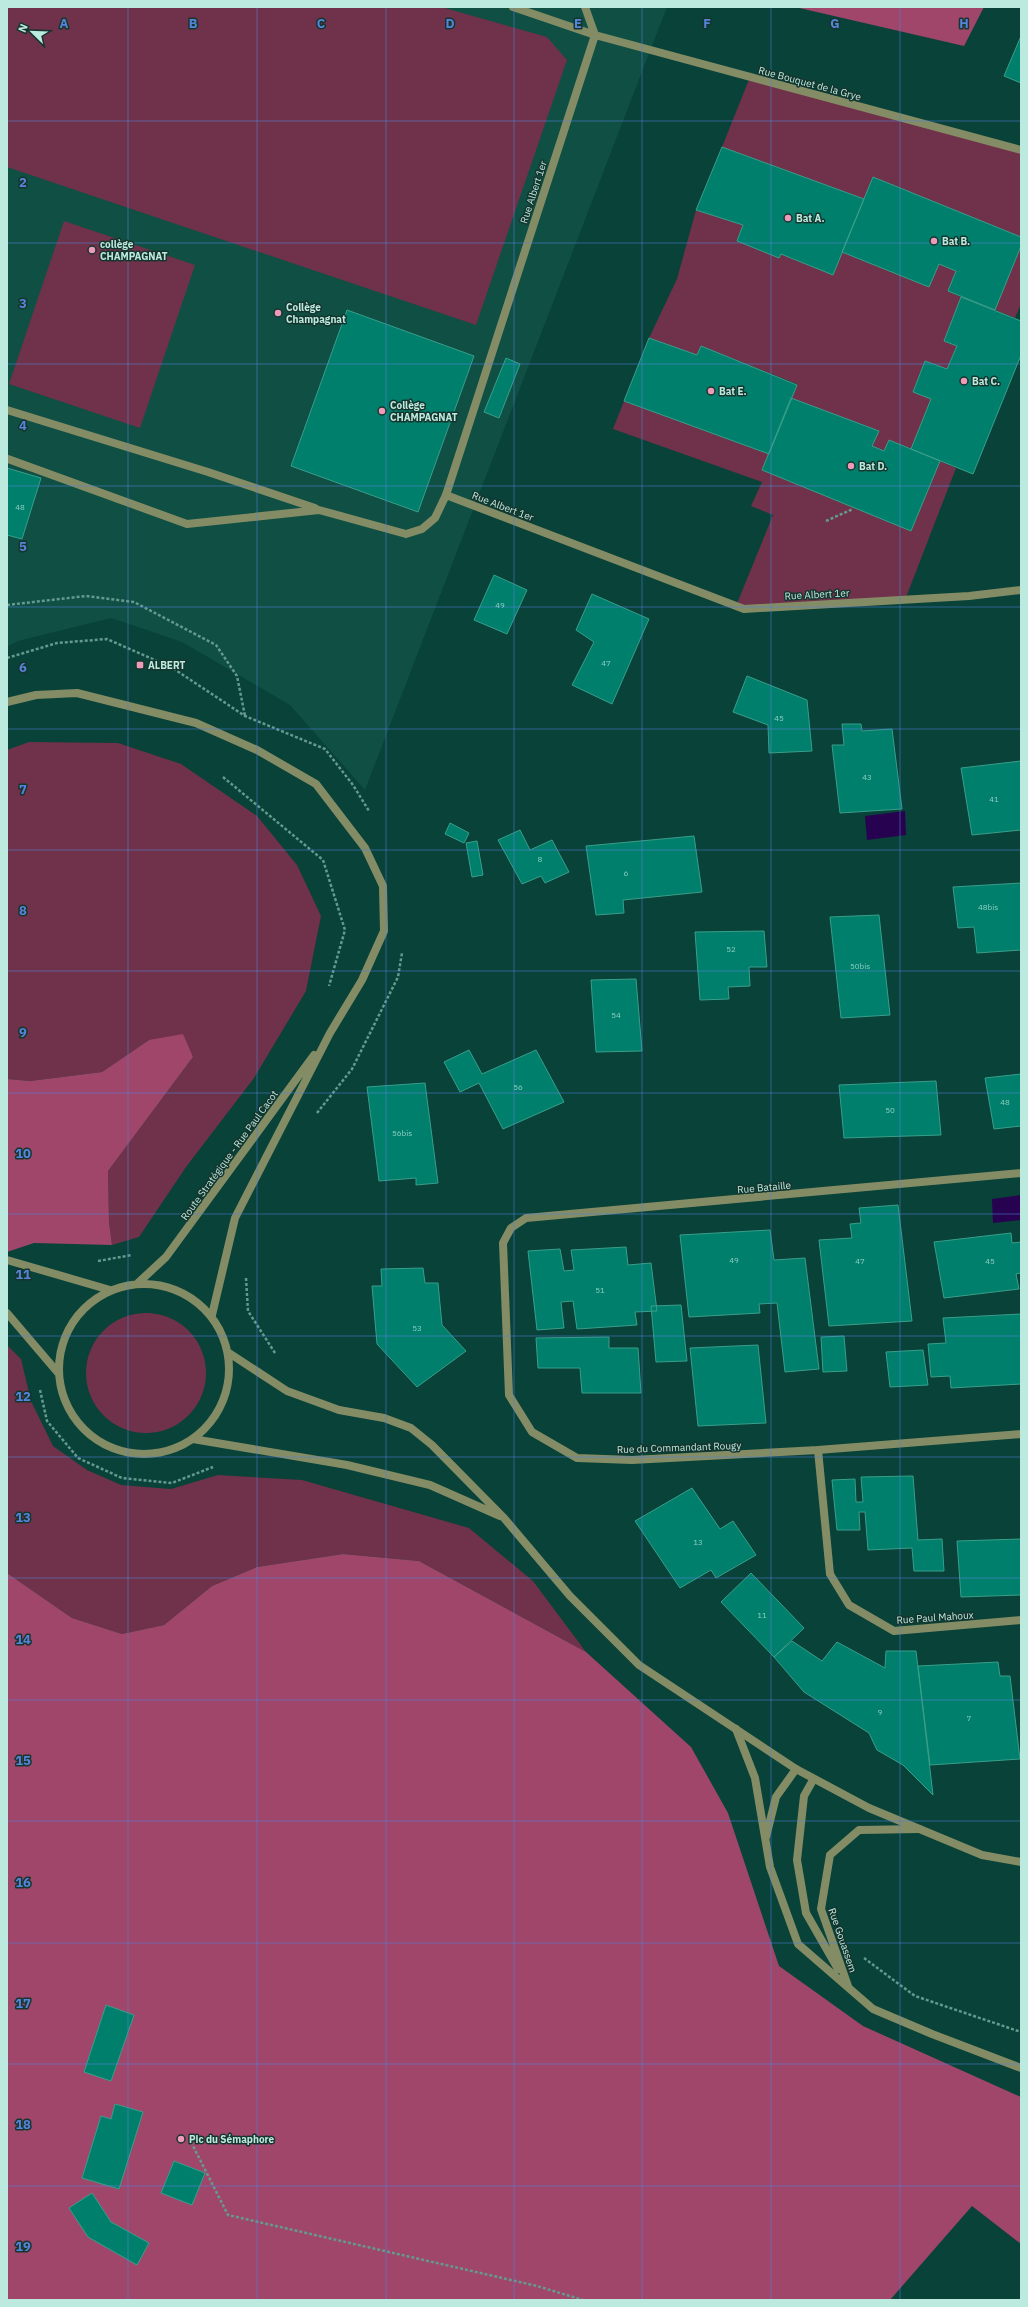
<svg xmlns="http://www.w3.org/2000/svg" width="1028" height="2307" font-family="'IBM Plex Sans',sans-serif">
<rect width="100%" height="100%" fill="#084238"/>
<path fill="#0f4f44" d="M7,7H667L365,790L290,705L182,642L111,618L18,641L7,647Z"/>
<path fill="#6f324a" d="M7,7H441L547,37L567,60L476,325L7,167Z
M750,77L1021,150V237L873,177L864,199L722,147Z
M696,210L743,225L737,241L779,258L781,254L833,275L842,252L929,287L939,264L956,271L948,291L961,297L944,341L957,346L947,369L925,361L913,392L931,399L911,449L889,440L884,451L872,446L879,431L791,398L797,384L701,346L697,355L649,338L677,279Z
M64,221L195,265L140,428L9,384Z
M1021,246V304L1015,318L995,310Z
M624,401L769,454L762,470L911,531L940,461L956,468L905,600L736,606L773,515L751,506L762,482L613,429Z
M29,742L118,743L181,764L257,816L297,865L321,916L306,991L254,1078L186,1167L139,1237L112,1245L109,1222L108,1171L193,1057L149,1040L102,1072L30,1081L7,1079V750Z
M86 1373a60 60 0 1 1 120 0a60 60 0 1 1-120 0Z
M7,1345L21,1359L31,1401L53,1446L87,1470L121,1485L171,1489L218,1475L302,1480L469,1528L533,1581L586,1652L419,1561L343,1554L257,1567L212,1586L164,1625L122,1634L72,1618L7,1573Z"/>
<path fill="#9f466a" d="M795,7H984L964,46Z
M183,1034L193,1057L108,1171L109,1222L112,1245L34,1243L7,1252V1079L30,1081L102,1072L149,1040Z
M343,1554L419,1561L586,1652L691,1747L728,1813L779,1966L863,2026L1021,2097V2244L972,2206L890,2300H7V1573L72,1618L122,1634L164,1625L212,1586L257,1567Z"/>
<path fill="#270250" d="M905,811L906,835L867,840L865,816Z
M1021,1195V1220L993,1223L992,1199Z"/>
<path fill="#007f6c" stroke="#399f8a" d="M1021,36V83L1004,76Z
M722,147L864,199L833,275L781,254L779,258L737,241L743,225L696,210Z
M873,177L1021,237V246L995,310L948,291L956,271L939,264L929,287L842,252Z
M961,297L1021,321V355L973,474L911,449L931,399L913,392L925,361L947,369L957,346L944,341Z
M347,310L474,356L418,512L291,466Z
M649,338L697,355L701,346L797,385L769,454L624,401Z
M506,358L520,364L499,418L484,412Z
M791,398L879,431L872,446L884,451L889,440L940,461L911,531L762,470Z
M7,468L41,478L22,539L7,535Z
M494,575L527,590L507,634L474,620Z
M592,594L649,619L612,704L572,685L594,642L576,630Z
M747,676L807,700L812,751L769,753L768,725L733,712Z
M842,724H861L862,731L892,729L902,809L840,813L832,745H844Z
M1021,761V830L972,835L961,768Z
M450,823L469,833L464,843L445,834Z
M520,830L530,850L552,840L569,872L545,883L541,876L522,884L498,840Z
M694,836L702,892L623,900L624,913L596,915L586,846Z
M477,841L483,875L472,877L466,843Z
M1021,883V950L977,953L974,927L958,928L953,887Z
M879,915L890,1015L841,1018L830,917Z
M764,931L767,967H749L750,986L728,987L729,999L700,1000L695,932Z
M636,979L642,1051L596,1052L591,980Z
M469,1050L482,1074L536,1050L564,1102L503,1129L479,1083L460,1092L444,1062Z
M1021,1074V1126L994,1129L985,1078Z
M936,1081L941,1135L844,1138L839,1085Z
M425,1083L438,1183L416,1185V1178L379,1181L367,1087Z
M898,1205L912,1321L829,1326L819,1240L852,1238L850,1224L861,1223L859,1208Z
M770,1230L774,1260L805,1258L819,1369L785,1372L777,1303L759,1304L760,1313L689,1317L680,1235Z
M1011,1233L1012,1243L1021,1242V1273L1016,1274L1019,1289L944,1298L934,1242Z
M626,1247L628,1265L651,1263L657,1311L635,1312L637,1325L577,1329L573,1301L561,1302L564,1328L537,1330L528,1251L560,1249L564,1271L574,1270L571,1250Z
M423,1268L425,1283H438L442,1325L466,1351L417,1387L377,1344L372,1286H382L381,1269Z
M681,1305L687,1361L656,1362L651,1306Z
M1021,1314V1384L951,1388L950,1376L931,1377L928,1344L946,1343L943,1318Z
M844,1336L847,1371L823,1372L821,1337Z
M609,1337V1348H638L641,1393H582L580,1368H538L536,1338Z
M758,1345L766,1423L698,1426L690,1348Z
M923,1350L928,1385L890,1387L886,1352Z
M913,1476L918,1540L942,1539L944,1571H914L912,1548L868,1550L865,1512H859L860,1530H837L832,1480L855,1479L856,1502H863L861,1477Z
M692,1488L720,1529L733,1521L756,1555L716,1578L711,1570L680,1588L635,1521Z
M1021,1539V1595L961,1597L957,1541Z
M751,1573L804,1628L774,1657L721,1602Z
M792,1641L822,1661L837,1642L885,1668L886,1651H916L933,1795L903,1765L877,1750L869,1733L804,1692L774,1657Z
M998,1662L1000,1676H1010L1020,1759L930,1765L918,1666Z
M106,2005L134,2015L111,2081L84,2072Z
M115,2104L143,2112L119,2189L82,2178L101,2116L111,2119Z
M174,2161L205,2173L192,2205L161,2193Z
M92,2193L111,2222L149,2243L137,2265L88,2237L69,2208Z"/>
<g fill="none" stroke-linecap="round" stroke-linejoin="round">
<path stroke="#66998e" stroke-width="2.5" stroke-dasharray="3 2" stroke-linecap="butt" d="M826,521L853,509
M7,605L86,596L134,602L216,645L237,676L245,716
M7,658L57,643L107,639L171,667L245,716L325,749L353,785L369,811
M223,777L323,860L345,930L329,986
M317,1113L352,1069L398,977L402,953
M98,1261L132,1255
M246,1278L248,1311L275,1353
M40,1390L47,1421L78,1458L122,1478L172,1483L213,1467
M864,1958L915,1996L1021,2032
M191,2142L228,2215L537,2286L583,2300"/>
<path stroke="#848c65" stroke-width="8" d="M513,7L595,35
M585,7L595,35
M7,410L208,472L315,508
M8,459L187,524L319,510L406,534L422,529L435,518L446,495"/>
<path stroke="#848c65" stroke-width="8" d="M1021,150L595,35L446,495L744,609L969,596L1021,590
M1021,1173L526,1218L511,1228L503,1243L509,1395L532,1432L577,1458L632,1460L818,1450L1021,1434
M818,1450L830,1574L849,1605L894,1631L1021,1620
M736,1729L755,1778L770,1867L798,1944L873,2009L932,2034L1021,2068
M813,1780L804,1796L797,1860L806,1913L838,1969
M766,1837L776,1797L796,1769
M848,1986L821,1909L830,1855L859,1830L919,1829"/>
<path stroke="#848c65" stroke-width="8" d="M7,702L36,695L77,693L196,723L257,750L316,784L365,848L383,886L384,931L362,980L330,1033L235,1218L212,1315
M7,1260L110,1290
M138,1283L166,1257L314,1055
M59 1369a85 85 0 1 1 170 0a85 85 0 1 1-170 0Z
M7,1313L59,1374
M229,1353L287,1391L339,1410L384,1418L411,1428L432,1445L504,1518L570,1596L639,1665L796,1769L869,1808L982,1855L1021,1862
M193,1439L347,1465L430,1485L500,1516"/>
</g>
<path fill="none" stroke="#5585da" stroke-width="1" stroke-opacity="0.55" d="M128,7V2300M257,7V2300M386,7V2300M514,7V2300M642,7V2300M771,7V2300M900,7V2300M7,121H1021M7,243H1021M7,364H1021M7,486H1021M7,607H1021M7,729H1021M7,850H1021M7,971H1021M7,1093H1021M7,1214H1021M7,1336H1021M7,1457H1021M7,1578H1021M7,1700H1021M7,1821H1021M7,1943H1021M7,2064H1021M7,2186H1021"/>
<g fill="#ef9ab8" stroke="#16352e" stroke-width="1.5">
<circle cx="788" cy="218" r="4"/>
<circle cx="934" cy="241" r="4"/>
<circle cx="92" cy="250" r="4"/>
<circle cx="278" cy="313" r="4"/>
<circle cx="964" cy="381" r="4"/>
<circle cx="711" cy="391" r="4"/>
<circle cx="382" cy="411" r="4"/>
<circle cx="851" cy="466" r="4"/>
<rect x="136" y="661" width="8" height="8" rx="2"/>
<circle cx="181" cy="2139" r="4"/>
</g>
<g text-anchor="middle" stroke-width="3" stroke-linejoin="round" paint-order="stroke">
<g font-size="8" fill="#8ecfc2">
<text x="20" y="510">48</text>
<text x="500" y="608">49</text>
<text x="606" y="666">47</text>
<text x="779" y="721">45</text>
<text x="867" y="780">43</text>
<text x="994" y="802">41</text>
<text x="540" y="862">8</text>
<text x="626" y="876">6</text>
<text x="988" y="910">48bis</text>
<text x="731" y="952">52</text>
<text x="860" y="969">50bis</text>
<text x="616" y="1018">54</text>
<text x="518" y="1090">56</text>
<text x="1005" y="1105">48</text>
<text x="890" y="1113">50</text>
<text x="402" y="1136">56bis</text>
<text x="734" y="1263">49</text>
<text x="860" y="1264">47</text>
<text x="990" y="1264">45</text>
<text x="600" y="1293">51</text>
<text x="417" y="1331">53</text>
<text x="698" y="1545">13</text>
<text x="762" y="1618">11</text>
<text x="880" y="1715">9</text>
<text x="969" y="1721">7</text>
</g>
<g font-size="10" fill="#bdeade" stroke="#16352e">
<text transform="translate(810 83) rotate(15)" y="4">Rue Bouquet de la Grye</text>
<text transform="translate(533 192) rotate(-72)" y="4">Rue Albert 1er</text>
<text transform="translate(503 506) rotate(21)" y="4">Rue Albert 1er</text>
<text transform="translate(817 594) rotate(-3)" y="4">Rue Albert 1er</text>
<text transform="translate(229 1155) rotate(-54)" y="4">Route Stratégique - Rue Paul Cacot</text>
<text transform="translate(764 1187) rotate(-5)" y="4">Rue Bataille</text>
<text transform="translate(679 1447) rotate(-2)" y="4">Rue du Commandant Rougy</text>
<text transform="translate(935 1617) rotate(-4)" y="4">Rue Paul Mahoux</text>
<text transform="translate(843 1940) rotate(71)" y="4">Rue Gouassem</text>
</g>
<g font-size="10" font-weight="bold" fill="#bdeade" stroke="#16352e" text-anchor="start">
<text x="796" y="222">Bat A.</text>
<text x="942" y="245">Bat B.</text>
<text x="100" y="248">collège<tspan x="100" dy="12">CHAMPAGNAT</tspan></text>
<text x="286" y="311">Collège<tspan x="286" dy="12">Champagnat</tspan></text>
<text x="972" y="385">Bat C.</text>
<text x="719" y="395">Bat E.</text>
<text x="390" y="409">Collège<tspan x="390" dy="12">CHAMPAGNAT</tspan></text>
<text x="859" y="470">Bat D.</text>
<text x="148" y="669">ALBERT</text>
<text x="189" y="2143">Pic du Sémaphore</text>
</g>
</g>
<g font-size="13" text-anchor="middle" font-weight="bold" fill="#5585da" stroke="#16352e" stroke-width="3" stroke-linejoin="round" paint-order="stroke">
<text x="64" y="28">A</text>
<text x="193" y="28">B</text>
<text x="321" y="28">C</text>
<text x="450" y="28">D</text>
<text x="578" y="28">E</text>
<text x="707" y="28">F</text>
<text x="835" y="28">G</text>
<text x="964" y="28">H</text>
<text x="23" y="187">2</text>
<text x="23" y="308">3</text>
<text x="23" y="430">4</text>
<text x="23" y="551">5</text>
<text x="23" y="672">6</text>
<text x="23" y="794">7</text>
<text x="23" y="915">8</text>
<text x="23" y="1037">9</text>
<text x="23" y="1158">10</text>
<text x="23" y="1279">11</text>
<text x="23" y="1401">12</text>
<text x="23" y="1522">13</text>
<text x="23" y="1644">14</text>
<text x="23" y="1765">15</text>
<text x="23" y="1887">16</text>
<text x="23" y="2008">17</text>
<text x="23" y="2129">18</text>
<text x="23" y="2251">19</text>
</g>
<rect width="1028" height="2307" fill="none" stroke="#bdeade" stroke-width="16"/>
<g transform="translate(32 32) rotate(293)" stroke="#16352e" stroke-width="3" paint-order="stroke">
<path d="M0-3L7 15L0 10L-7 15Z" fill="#bdeade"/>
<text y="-6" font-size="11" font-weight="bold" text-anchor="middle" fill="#bdeade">N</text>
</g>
</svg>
